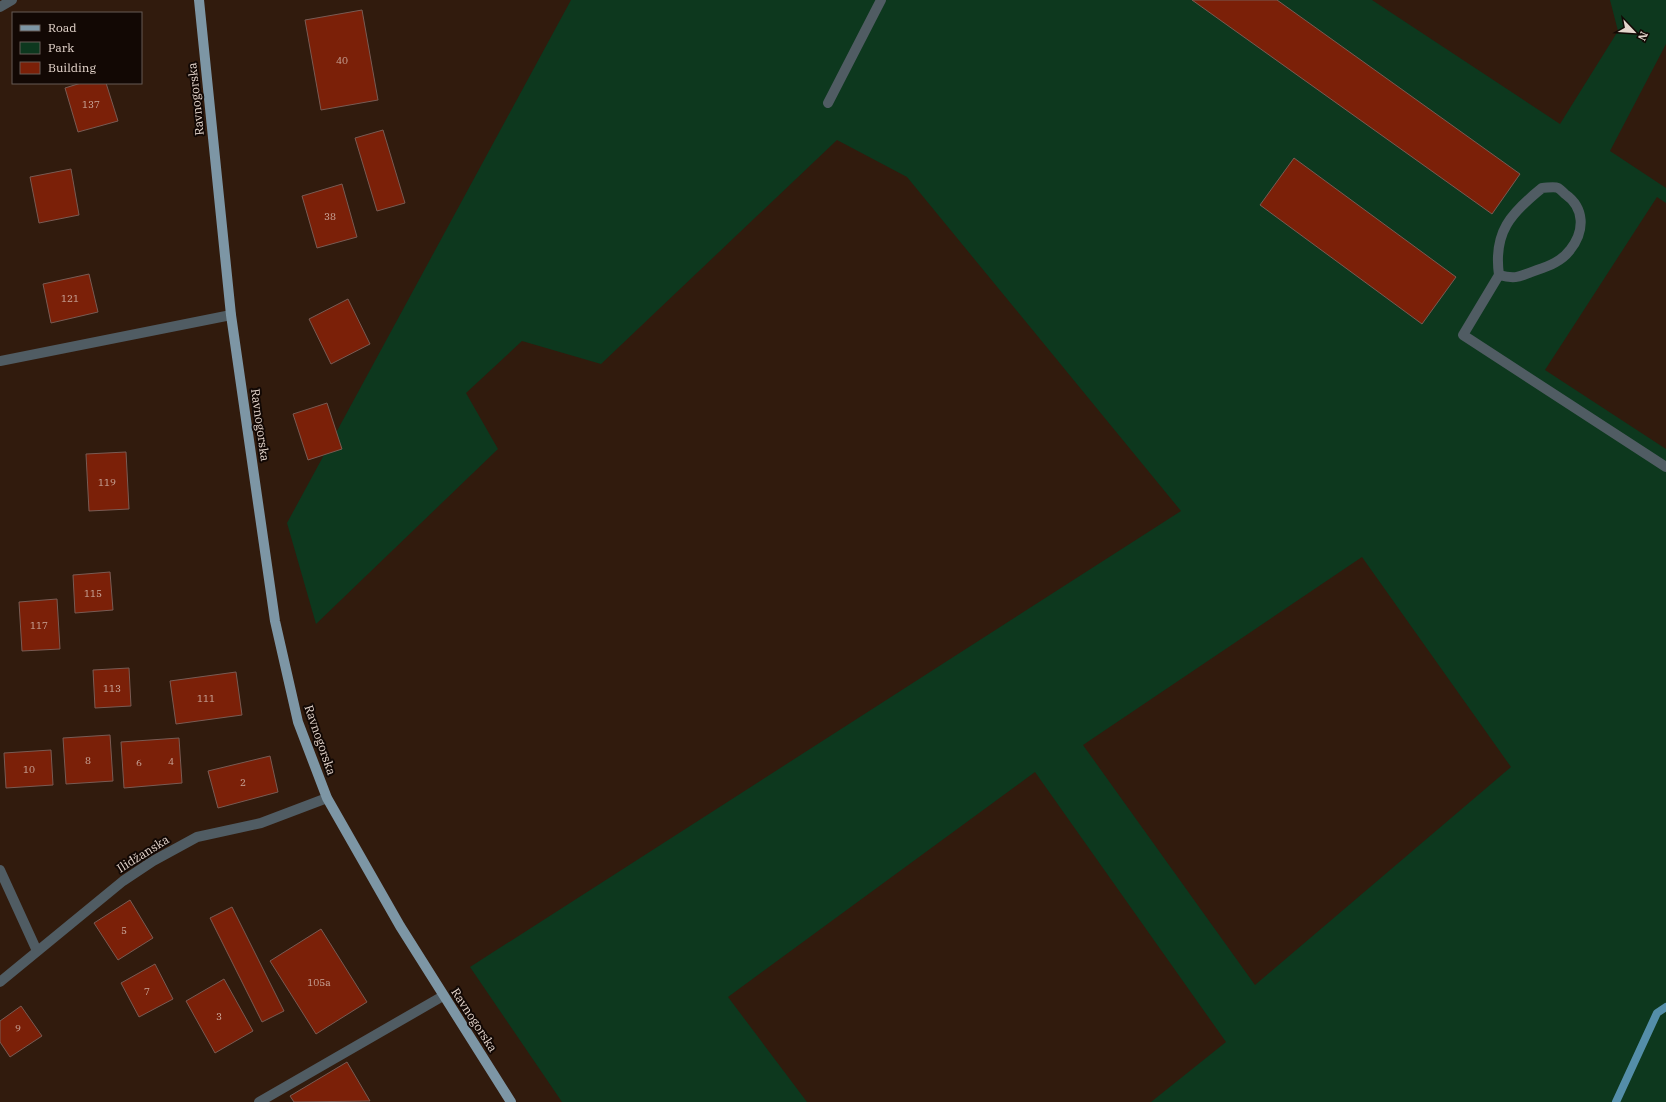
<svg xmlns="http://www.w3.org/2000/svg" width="1666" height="1102" font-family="'IBM Plex Serif',serif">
<rect width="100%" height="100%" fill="#311b0d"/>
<path fill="#0d381e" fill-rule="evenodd" d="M571,0H1372L1560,124L1618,31L1610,0H1666V44L1610,151L1666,188V203L1657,197L1545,370L1666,449V1102H1151L1226,1042L1035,772L728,997L807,1102H562L470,967L1181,511L907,177L837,140L601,364L522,341L466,393L498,449L316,624L287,523ZM1362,557L1511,767L1255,985L1083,745Z"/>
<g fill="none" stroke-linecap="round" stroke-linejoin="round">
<path stroke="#548ea9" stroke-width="8" d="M1616,1102L1657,1013L1666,1007"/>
</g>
<path fill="#7b2008" stroke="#795b53" d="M1192,0H1277L1520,174L1492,214Z
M362,10L378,100L321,110L305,20Z
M81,83H106L118,121L78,132L65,88Z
M383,130L405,203L377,211L355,138Z
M1294,158L1456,277L1422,324L1260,205Z
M71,169L79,215L39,223L30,177Z
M342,184L357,237L317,248L302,196Z
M89,274L98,312L51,323L43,284Z
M348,299L370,344L331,364L309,319Z
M327,403L342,449L308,460L293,414Z
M126,452L129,509L89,511L86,454Z
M110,572L113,610L75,613L73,575Z
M57,599L60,649L22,651L19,602Z
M129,668L131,706L95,708L93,670Z
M236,672L242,715L176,724L170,681Z
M110,735L113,781L66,784L63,738Z
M179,738L182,783L124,788L121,742Z
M51,750L53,785L6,788L4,753Z
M270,756L278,792L218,808L208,771Z
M130,900L153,938L118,960L94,923Z
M232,907L284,1011L262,1022L210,918Z
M321,929L367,1002L316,1034L270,961Z
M155,964L173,999L139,1017L121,983Z
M224,979L253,1031L215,1053L186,1001Z
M21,1006L42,1036L10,1057L0,1042V1021Z
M347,1062L370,1101L294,1102L290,1096Z"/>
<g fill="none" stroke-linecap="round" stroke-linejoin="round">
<path stroke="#505c63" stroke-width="10" d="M828,103L881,0"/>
<path stroke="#505c63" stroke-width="10" d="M0,7L12,0
M1542,188C1547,188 1554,186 1558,188C1560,189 1563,192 1565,194C1585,208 1585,231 1570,250C1562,261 1549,266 1537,270C1520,276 1517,280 1499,275C1493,232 1511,213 1542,188Z
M1499,275L1463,335L1666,467
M0,361L231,315
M0,870L37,951
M0,982L123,881L153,861L197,837L261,823L327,798
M259,1102L443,996"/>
<path stroke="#7d96a5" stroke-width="10" d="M199,0L231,315L275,621L298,722L327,798L400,926L511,1102"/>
</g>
<g text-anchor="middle" stroke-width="4" stroke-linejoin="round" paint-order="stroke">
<g font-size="10" fill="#caa89c">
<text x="342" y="64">40</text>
<text x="91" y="108">137</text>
<text x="330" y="220">38</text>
<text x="70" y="302">121</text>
<text x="107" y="486">119</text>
<text x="93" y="597">115</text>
<text x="39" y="629">117</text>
<text x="112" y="692">113</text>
<text x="206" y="702">111</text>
<text x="88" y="764">8</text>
<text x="171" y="765">4</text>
<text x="139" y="766">6</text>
<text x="29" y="773">10</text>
<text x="243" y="786">2</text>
<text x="124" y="934">5</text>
<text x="319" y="986">105a</text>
<text x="147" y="995">7</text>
<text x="219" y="1020">3</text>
<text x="18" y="1032">9</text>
</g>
<g font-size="12" fill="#e5d6cd" stroke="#120804">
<text transform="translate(196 99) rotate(-96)" y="4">Ravnogorska</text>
<text transform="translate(260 425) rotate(82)" y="4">Ravnogorska</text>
<text transform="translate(320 740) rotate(71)" y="4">Ravnogorska</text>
<text transform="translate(143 854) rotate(-32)" y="4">Ilidžanska</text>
<text transform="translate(474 1020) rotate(57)" y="4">Ravnogorska</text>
</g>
</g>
<rect x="12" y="12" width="130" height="72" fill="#120804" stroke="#665a54"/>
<rect x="20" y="25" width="20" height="6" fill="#7d96a5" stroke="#665a54"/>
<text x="48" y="32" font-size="12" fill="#e5d6cd">Road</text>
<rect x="20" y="42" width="20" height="12" fill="#0d381e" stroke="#665a54"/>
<text x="48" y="52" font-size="12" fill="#e5d6cd">Park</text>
<rect x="20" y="62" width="20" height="12" fill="#7b2008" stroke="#665a54"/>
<text x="48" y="72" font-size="12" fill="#e5d6cd">Building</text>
<g transform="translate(1634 32) rotate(115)" stroke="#120804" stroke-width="3" paint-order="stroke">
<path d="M0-3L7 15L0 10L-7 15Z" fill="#e5d6cd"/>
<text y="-6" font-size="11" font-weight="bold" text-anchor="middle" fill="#e5d6cd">N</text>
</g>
</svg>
